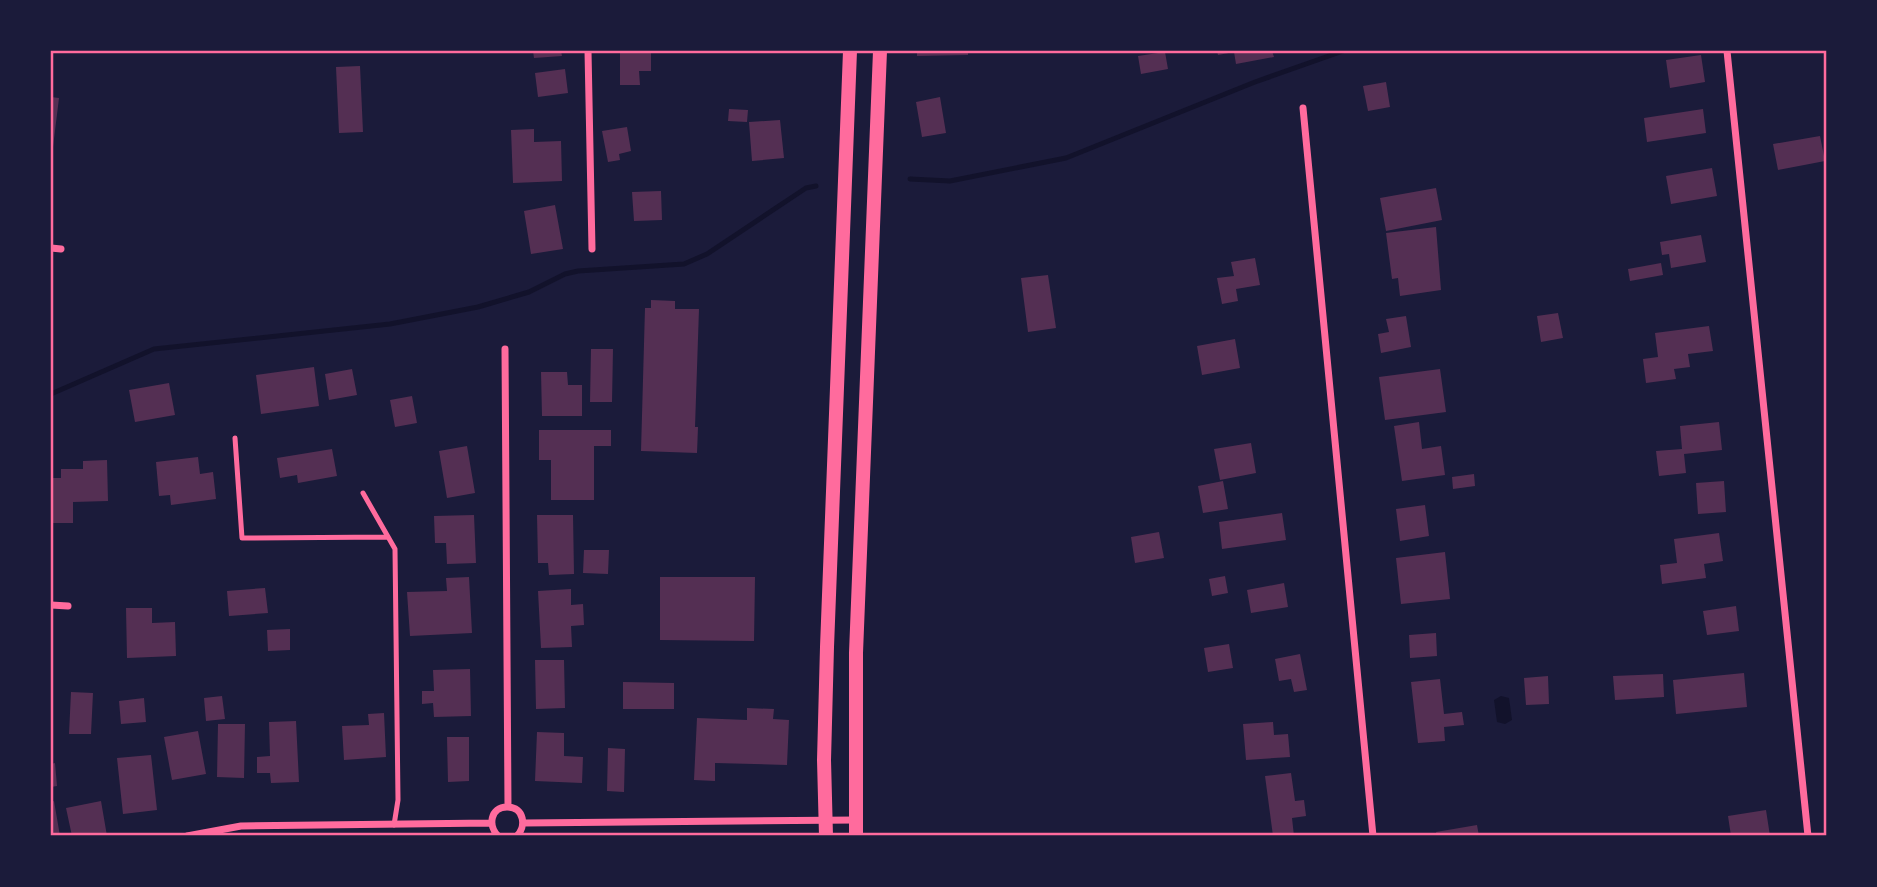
<svg xmlns="http://www.w3.org/2000/svg" width="1877" height="887" font-family="Overpass,sans-serif">
<rect width="100%" height="100%" fill="#1b1b3a"/>
<path fill="#12122b" d="M1501,696L1509,698L1512,720L1505,724L1497,722L1494,700Z"/>
<g fill="none" stroke-linecap="round" stroke-linejoin="round">
<path stroke="#12122b" stroke-width="5" d="M910,179L950,181L1066,158L1255,82L1343,51
M51,394L154,349L390,324L478,307L529,292L565,274L578,271L684,264L707,254L806,188L816,186"/>
</g>
<path fill="#542f53" d="M533,51H561L562,56L534,58Z
M620,51H651V71H639L640,85H620Z
M917,51H968V55L917,56Z
M1217,51H1272L1274,57L1236,64L1234,52L1218,55Z
M1165,52L1168,69L1141,74L1138,56Z
M1701,55L1705,82L1670,88L1666,60Z
M360,66L363,132L339,133L336,67Z
M565,69L568,93L538,97L535,73Z
M1386,82L1390,107L1368,111L1363,86Z
M51,97L59,98L53,147H51Z
M940,97L946,133L922,137L916,102Z
M729,109L748,110L747,122L728,121Z
M1703,109L1706,133L1647,142L1644,118Z
M780,120L784,158L752,161L749,122Z
M627,127L631,151L619,154L620,160L608,162L602,131Z
M534,129V142L561,141L562,181L513,183L511,130Z
M1820,136L1825,161L1778,170L1773,144Z
M1712,168L1717,196L1671,204L1666,176Z
M1436,188L1442,220L1386,231L1380,198Z
M661,191L662,220L634,221L632,192Z
M555,205L563,249L531,254L524,211Z
M1436,227L1441,290L1400,296L1398,278L1392,279L1386,233Z
M1701,235L1706,262L1671,268L1669,254L1662,255L1660,242Z
M1255,258L1260,285L1236,289L1238,301L1222,304L1217,278L1234,276L1231,262Z
M1661,263L1663,275L1630,281L1628,269Z
M1048,275L1056,328L1028,332L1021,278Z
M651,300L675,301V309H699L695,427H698L697,453L641,451L645,308H651Z
M1558,313L1563,338L1541,342L1537,316Z
M1406,316L1411,347L1381,353L1378,334L1389,332L1386,319Z
M1709,326L1713,351L1688,354L1690,367L1674,369L1676,379L1646,383L1643,359L1658,357L1655,333Z
M1235,339L1240,368L1202,375L1197,346Z
M591,349H613L612,402H590Z
M314,367L319,406L261,414L256,375Z
M352,369L357,395L329,400L325,374Z
M1440,369L1446,412L1385,420L1379,377Z
M541,372H567L568,385H582V416H542Z
M169,383L175,415L135,422L129,390Z
M412,396L417,423L395,427L390,400Z
M1419,422L1422,449L1441,446L1445,475L1402,481L1394,426Z
M1719,422L1722,450L1684,454L1686,473L1659,476L1656,451L1682,449L1680,426Z
M539,430H611V446H594V500H551V460H539Z
M1251,443L1256,473L1220,480L1214,449Z
M467,446L475,493L447,498L439,451Z
M332,449L337,476L298,483L297,475L280,478L277,458Z
M198,457L200,474L213,472L216,499L171,505L170,495L159,496L156,462Z
M107,460L108,501L73,502V523H51V478H61V469H83V461Z
M1474,474L1475,486L1453,489L1452,477Z
M1223,481L1228,509L1203,513L1198,486Z
M1724,481L1726,512L1698,514L1696,483Z
M1425,505L1429,536L1400,541L1396,509Z
M1282,513L1286,540L1222,549L1219,522Z
M474,515L476,563L447,564L446,543H435L434,516Z
M537,515H573L574,574L549,575L548,563H538Z
M1159,532L1164,558L1135,563L1131,537Z
M1719,533L1723,561L1704,564L1706,578L1662,584L1660,565L1677,563L1674,539Z
M584,550H609L608,574L583,573Z
M1445,552L1450,599L1401,604L1396,558Z
M1225,576L1228,593L1212,596L1209,579Z
M469,577L472,633L410,636L407,592L447,591L446,578Z
M660,577H755L754,641L660,640Z
M1284,583L1288,607L1251,613L1247,590Z
M265,588L268,613L229,616L227,591Z
M571,589V605L583,604L584,625L571,626L572,647L541,648L538,591Z
M1736,606L1739,631L1707,635L1703,611Z
M126,608H152V623L175,622L176,656L127,658Z
M290,629V650L268,651L267,630Z
M1436,633L1437,656L1410,658L1409,635Z
M1229,644L1233,668L1208,672L1204,648Z
M1300,654L1307,690L1294,692L1291,679L1279,681L1275,659Z
M535,660H564L565,708L536,709Z
M470,669L471,716L434,717L433,703L422,704V691H434L433,670Z
M1744,673L1747,707L1676,714L1673,680Z
M1663,674L1664,697L1615,700L1613,676Z
M1548,676L1549,704L1526,705L1524,678Z
M1440,679L1444,714L1462,712L1464,725L1444,727L1445,741L1418,743L1411,682Z
M623,682L674,683V709H623Z
M71,692L93,693L91,734H69Z
M222,696L225,719L206,721L204,698Z
M144,698L146,722L121,724L119,701Z
M747,708L774,709L773,719L789,720L787,765L715,763V781L694,780L697,718L747,720Z
M384,713L386,757L344,760L342,726L369,725L368,714Z
M296,721L299,782L271,783L270,773H257V757L270,756L269,722Z
M1273,722L1274,735L1288,734L1290,757L1246,760L1243,724Z
M218,724H245L244,778L217,777Z
M198,731L206,774L172,780L164,737Z
M537,732L564,733V756L583,757L582,783L535,781Z
M447,737H469V781L448,782Z
M608,748L625,749L624,792L607,791Z
M151,755L157,810L123,814L117,758Z
M55,763L57,786L51,787V764Z
M1291,773L1295,801L1304,800L1306,816L1292,818L1294,836H1273L1265,776Z
M54,801L60,836H51V802Z
M101,801L107,836H72L66,808Z
M1766,810L1770,836H1731L1728,816Z
M1477,825L1479,836H1437L1436,832Z"/>
<g fill="none" stroke-linecap="round" stroke-linejoin="round">
<path stroke="#ff6b9d" stroke-width="5" d="M235,438L242,538L388,537
M363,493L395,549L398,800L394,825"/>
<path stroke="#ff6b9d" stroke-width="7" d="M588,51L592,249
M1727,51L1808,836
M1303,108L1373,836
M51,248L61,249
M505,349L508,807
M51,605L68,606
M524,823L856,820
M187,836L241,826L491,823
M498,836C488,826 490,807 507,807C525,807 526,827 517,836"/>
<path stroke="#ff6b9d" stroke-width="14" d="M826,836L824,760L827,647L850,51
M856,836V653L880,51"/>
</g>
<rect width="1877" height="887" fill="none" stroke="#1b1b3a" stroke-width="105"/>
<rect x="52" y="52" width="1773" height="782" fill="none" stroke="#ff6b9d" stroke-width="2.5"/>
</svg>
